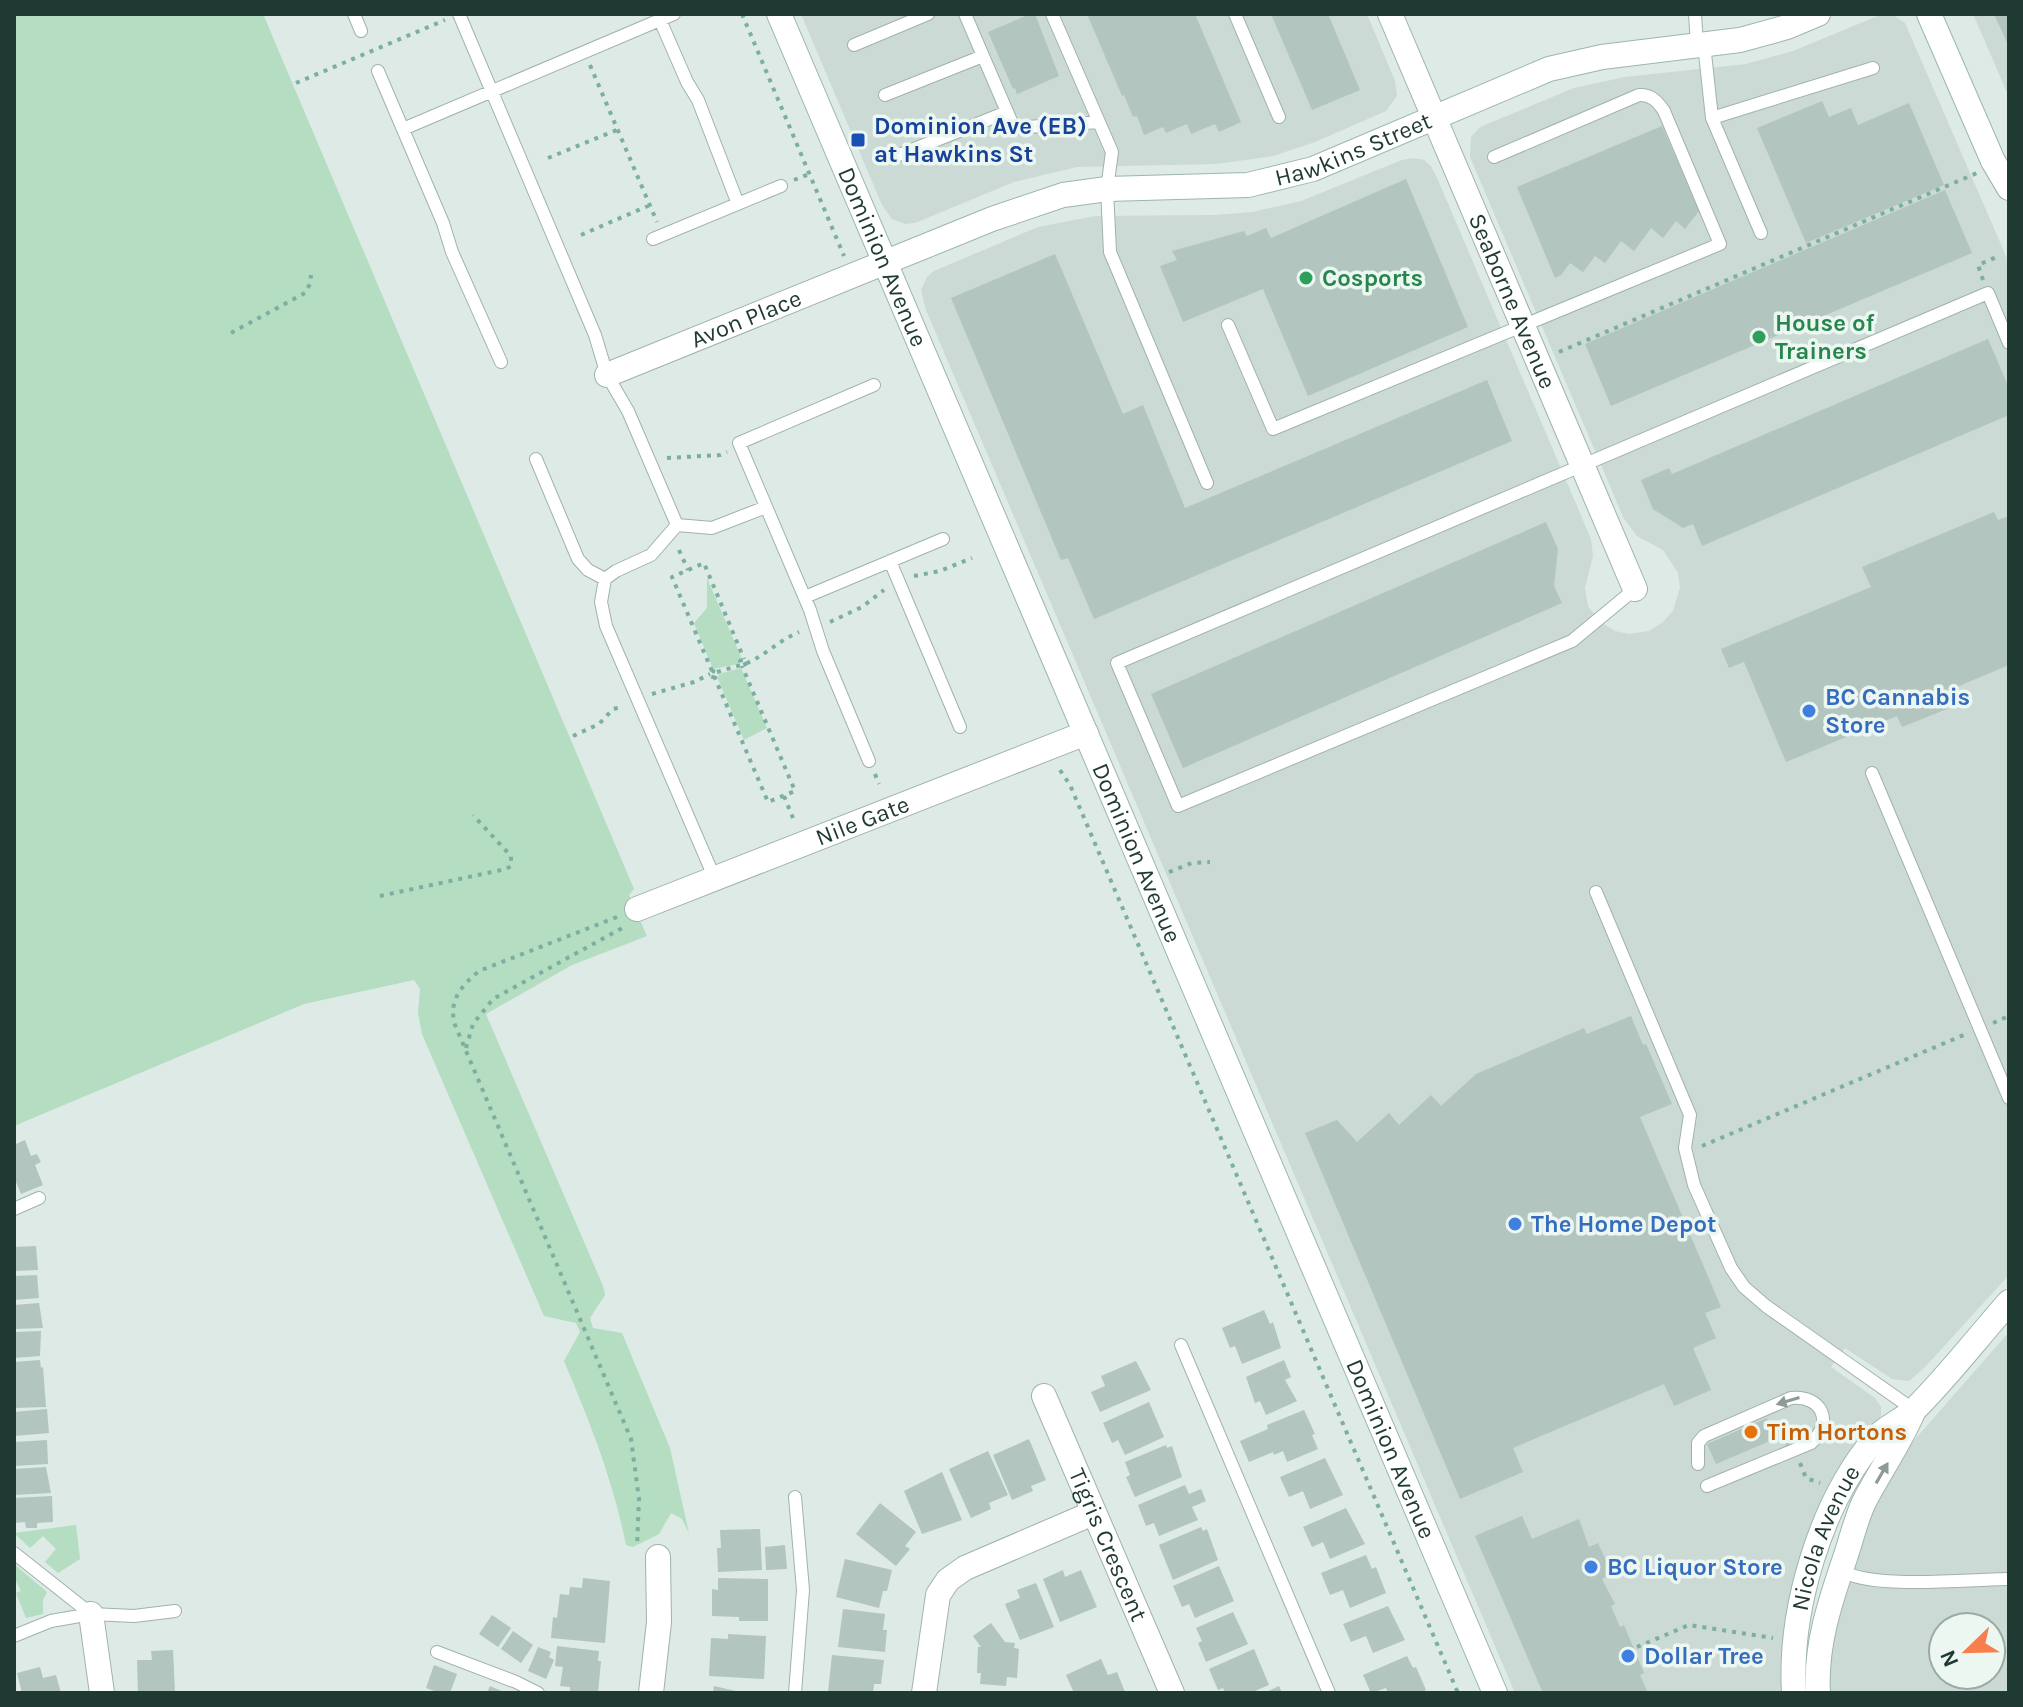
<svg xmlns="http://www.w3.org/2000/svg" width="2023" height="1707" font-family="Karla,sans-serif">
<rect width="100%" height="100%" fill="#ddeae5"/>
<path fill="#cbdad4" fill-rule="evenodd" d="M801,14H1367L1395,81L1397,96L1386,111L1315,142L1273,156L1216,164L1077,167L1014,182L915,223L905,224L892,219L882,205Z
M1973,14H2009V97Z
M1880,15H1893L1905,23L2009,263V1275L1925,1367L1909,1381L1892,1379L1845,1348L1831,1367L1875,1398L1881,1407V1416L1852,1460L1787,1693H1515L926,310L921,290L927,277L934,271L1038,227L1095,216L1215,215L1252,212L1301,201L1402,160L1413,158L1424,160L1431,166L1438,180L1591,539L1593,556L1585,588L1588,606L1599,621L1615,631L1629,634L1649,631L1662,623L1673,611L1680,588L1678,573L1663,550L1637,536L1624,519L1470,157L1471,137L1480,127L1574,88L1625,77L1746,64L1793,51Z
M2009,1332V1693H1825L1826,1660L1862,1523L1903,1453ZM1943,1627H1991V1675H1943Z"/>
<path fill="#b4ddc1" d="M14,14H263L634,889L629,895L647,936L572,965L486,1014L603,1286L605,1295L590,1318L593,1328L622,1333L670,1448L689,1533L682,1519L671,1513L659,1534L633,1547L626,1545C613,1480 590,1422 564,1361L580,1332L576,1323L544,1316L422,1034L418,1013L420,989L414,980L304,1004L14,1126Z
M707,578L741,657L738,664L713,669L694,623L707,608Z
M741,668L767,728L744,740L718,679L719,674Z
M76,1525L80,1559L58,1573L45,1562L56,1549L43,1536L30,1548L14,1533Z
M14,1564L47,1592L43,1600V1614L26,1618L16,1593L21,1591L14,1577Z"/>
<path fill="#b2c5be" d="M1030,14H1035L1059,76L1017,94L1015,88L1013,89L988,32Z
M1087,14H1195L1241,122L1219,132L1215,124L1191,134L1187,124L1166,133L1163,127L1144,135L1137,116L1133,117L1124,95L1122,96Z
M1271,14H1328L1360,90L1312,110Z
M1994,14H2009V47Z
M1822,101L1829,117L1851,108L1858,125L1909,103L1944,185L1806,243L1757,128Z
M1662,126L1699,211L1685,229L1676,221L1663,238L1651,228L1634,251L1621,241L1605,263L1595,256L1583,272L1570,263L1561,275L1555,278L1517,187Z
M1406,179L1468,327L1308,396L1263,289L1183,322L1160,266L1177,260L1172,251L1244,231L1247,236L1266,228L1271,238Z
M1945,190L1972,253L1611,406L1585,344Z
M1055,254L1123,414L1143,405L1185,508L1487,380L1512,441L1094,619L1068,558L1061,560L951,298Z
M1988,339L2009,388V415L1702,546L1693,524L1683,528L1653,509L1641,480L1669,468L1672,474Z
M1994,512L1998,520L2009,516V665L1940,694L1947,709L1902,727L1897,716L1786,762L1744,662L1729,668L1721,649L1871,587L1862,567Z
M1546,522L1558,549L1554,586L1562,603L1183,768L1151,694Z
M1631,1016L1643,1045L1646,1044L1672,1104L1640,1117L1721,1307L1705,1313L1716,1338L1693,1348L1711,1390L1674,1406L1664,1384L1513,1448L1523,1472L1460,1499L1305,1133L1337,1120L1357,1142L1389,1113L1399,1125L1431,1095L1441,1106L1476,1074L1584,1028L1587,1034Z
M25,1140L31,1156L37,1154L41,1162L35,1165L43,1185L21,1194L14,1177V1145Z
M36,1246L38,1270L14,1271V1247Z
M37,1275L39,1298L14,1300V1276Z
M39,1303L43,1328L14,1329V1305Z
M1264,1310L1270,1324L1273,1322L1281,1348L1242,1364L1235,1346L1230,1348L1222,1328Z
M41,1331L40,1356L14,1358V1332Z
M40,1360L41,1368L43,1367L46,1407L14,1408V1362Z
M1284,1360L1291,1377L1285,1380L1297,1401L1266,1415L1260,1401L1255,1403L1246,1377Z
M1136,1361L1151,1390L1100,1412L1091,1392L1105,1386L1101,1376Z
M1149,1402L1164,1437L1125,1455L1118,1440L1112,1443L1103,1423Z
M47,1409L49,1433L14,1436V1412Z
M1304,1410L1315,1434L1312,1435L1318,1449L1287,1462L1283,1451L1274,1455L1273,1452L1249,1462L1240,1441L1268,1429L1267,1425Z
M1767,1418L1773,1432L1791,1424L1800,1442L1787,1448L1782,1436L1716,1464L1707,1444Z
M1029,1439L1046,1480L1031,1486L1033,1491L1012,1500L993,1455Z
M47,1440L48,1464L14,1466V1442Z
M1166,1445L1167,1448L1172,1446L1182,1477L1135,1497L1126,1477L1130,1475L1125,1462Z
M988,1451L1008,1495L989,1503L991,1509L971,1518L949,1469Z
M1325,1458L1343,1495L1310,1509L1303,1491L1289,1497L1280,1477Z
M46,1467L51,1493L14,1495V1469Z
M942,1472L962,1520L922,1534L904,1491Z
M1185,1485L1189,1494L1201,1489L1206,1501L1192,1507L1198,1520L1159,1536L1154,1523L1146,1526L1138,1505Z
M52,1496L53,1522L37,1523V1528H26L25,1522L14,1523V1498Z
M880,1503L916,1532L905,1546L910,1549L896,1566L856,1534Z
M1346,1508L1365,1544L1330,1559L1323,1542L1312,1547L1303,1527Z
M1522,1516L1532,1539L1579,1519L1589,1547L1598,1543L1612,1574L1602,1579L1615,1604L1611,1606L1620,1627L1624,1625L1644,1673L1640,1675L1648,1693H1543L1475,1536Z
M1201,1527L1203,1531L1207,1529L1218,1560L1173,1580L1159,1545Z
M760,1529L762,1570L718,1572L717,1548H721L720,1530Z
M785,1545L787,1569L766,1570L765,1547Z
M1366,1555L1372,1569L1376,1567L1386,1593L1350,1608L1343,1590L1330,1595L1321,1573Z
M845,1559L892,1570L887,1591H883L879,1608L836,1597Z
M1219,1566L1234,1601L1195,1618L1189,1604L1182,1607L1173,1586Z
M1063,1570L1065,1577L1081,1570L1097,1607L1060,1622L1043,1579Z
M583,1578L610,1581L605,1643L551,1638L553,1617L557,1618L560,1594L569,1595L570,1587L582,1588Z
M718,1578L768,1579V1621H739V1617L712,1616V1589L718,1590Z
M1036,1583L1054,1627L1020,1640L1005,1604L1020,1598L1017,1590Z
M1388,1606L1405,1640L1373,1653L1366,1636L1351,1642L1343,1624Z
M843,1609L885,1614L883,1630H887L885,1652L838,1647Z
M1233,1612L1248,1644L1206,1662L1198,1643L1202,1641L1196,1628Z
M492,1615L511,1628L498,1647L479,1634Z
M991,1623L1005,1642L1015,1643L1014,1648L1019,1649L1017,1678L1007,1677L1006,1686L980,1684L981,1673H977L978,1647H981L973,1636Z
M513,1631L533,1645L521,1663L501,1649Z
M728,1634L766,1636L764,1679L709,1676L711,1638L728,1639Z
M557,1646L599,1651L598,1661H601L598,1693H570V1687L560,1686L563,1667L555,1666Z
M538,1647L551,1652L549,1657L554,1660L546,1679L528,1671Z
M1254,1649L1269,1685L1250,1693H1225L1223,1688L1218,1690L1209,1669Z
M173,1650L175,1693H138L137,1660H152L151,1651Z
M832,1655L884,1660L881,1684H874L873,1693L828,1692Z
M1407,1656L1413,1668L1416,1667L1426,1690L1420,1693H1388L1386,1688L1371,1693L1363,1675Z
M1101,1659L1108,1675L1117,1672L1125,1692L1074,1693L1066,1675Z
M434,1665L457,1674L450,1693H440L426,1688Z
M40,1667L43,1678L56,1675L61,1693H22L17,1673Z
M490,1686L506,1693H487Z
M714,1686L740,1692V1693H713Z
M1279,1686L1282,1693H1264Z"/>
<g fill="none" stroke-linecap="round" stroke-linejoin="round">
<defs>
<path id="lane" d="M354,14L361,31
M459,14L595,335L607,375L628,411L677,525
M965,14L1014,128L1099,122
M1052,14L1112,152L1107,189L1110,252L1207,483
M1235,14L1279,117
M1695,14L1697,45
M660,20L687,82L698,100L738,204
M1704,44L1712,118L1761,233
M854,45L928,14
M378,71L443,223L452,252L501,362
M885,95L983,56
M1712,118L1873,68
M403,129L674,14
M899,155L1007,112
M653,239L781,186
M1228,325L1273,429L1720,244L1664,111C1658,102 1651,94 1639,95L1494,157
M536,459L578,559L588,570L605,579
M677,525L651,555L616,571L605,579L601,602L606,626L715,879
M677,525L712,528L766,507
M890,561L960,727
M1635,589L1572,641L1178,806L1117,663L1988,293L2009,343
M805,597L943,539
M869,761L823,651L810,610L739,443L874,385
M1872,773L2009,1098
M1596,892L1690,1115L1685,1148L1694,1185L1731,1268L1744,1287L1766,1306L1914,1410
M14,1209L39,1198
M1181,1345L1329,1693
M1698,1464V1443L1704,1436L1791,1398C1822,1395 1834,1422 1811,1443L1707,1486
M795,1497L803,1590L795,1693
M14,1553L91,1614
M1841,1570C1869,1590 1971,1579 2009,1579
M14,1636L51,1621L91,1614L134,1616L175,1611
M437,1652L516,1682L538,1693"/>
<g id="street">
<path id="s1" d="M1390,14L1635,589"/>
<path id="s2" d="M607,375L886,262"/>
<path id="s3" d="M637,909L1086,733"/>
<path id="s4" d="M1044,1396L1172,1693"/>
<path d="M91,1614L102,1693"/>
<path d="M651,1693L659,1622L658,1557"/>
<path d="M924,1693L938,1595L948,1580L965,1568L1093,1513"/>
</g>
<g id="secondary">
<path id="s5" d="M779,14L1495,1693"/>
<path d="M1929,14L1993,161L2009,188"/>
<path id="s6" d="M886,262L992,219L1063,195L1107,189L1248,185L1313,169L1549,69L1602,57L1740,40L1787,27L1818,14"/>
<path id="s7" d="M1794,1693C1789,1611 1820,1505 1873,1441C1885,1426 1903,1421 1916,1408C1949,1375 1978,1337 2009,1302"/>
<path d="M1818,1693C1815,1645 1831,1599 1846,1555C1852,1537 1856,1519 1864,1502C1880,1471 1900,1443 1914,1410"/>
</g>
</defs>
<use href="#lane" stroke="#a0b2ac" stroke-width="14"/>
<use href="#street" stroke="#a0b2ac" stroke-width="26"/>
<use href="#secondary" stroke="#9cb6ae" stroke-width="26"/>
<path stroke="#7cafa1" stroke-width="4" stroke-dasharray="4 6" stroke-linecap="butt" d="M742,14L844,256
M590,65L657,222
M296,83L445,20
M548,158L617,130
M794,180L809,174
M581,235L650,205
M1983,280L1978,265L1999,256
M231,333L305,293L310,284L311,275
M1559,352L1977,173
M667,458L720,455L727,452
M679,550L688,570
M914,576L940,571L972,558
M830,622L862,607L884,590
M747,663L742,666L740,661L744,659L747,663C766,655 778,641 799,632
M712,671L672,577L704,563L744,659
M717,672L741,665
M715,678L710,676L712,671L717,672L715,678L768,802L795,791L742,666
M652,694L694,682L710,674
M573,736L599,724L613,709L623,707
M1060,770L1070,785L1458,1693
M875,774L879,784
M784,796L793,818
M1169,872L1192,863L1210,862
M380,896L506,869L511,866V856L473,815
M617,917L479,971C461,986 448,1001 455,1025L631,1439L639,1499L637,1547
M1993,1023L2009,1016
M466,1048L473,1024L493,999L624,927
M1702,1146L1966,1034
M1800,1463L1806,1478L1820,1483
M1637,1647L1689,1625L1773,1638"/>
<use href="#lane" stroke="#fff" stroke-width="12"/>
<use href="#street" stroke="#fff" stroke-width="24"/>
<use href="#secondary" stroke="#fff" stroke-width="24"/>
</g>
<defs><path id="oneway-solid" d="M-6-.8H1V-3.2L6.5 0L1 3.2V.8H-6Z" transform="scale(2)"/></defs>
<g fill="#8e9c99">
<use href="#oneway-solid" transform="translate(1788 1401) rotate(163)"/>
<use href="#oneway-solid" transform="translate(1882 1473) rotate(-60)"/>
</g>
<rect fill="#1a4fb4" stroke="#edf7f2" stroke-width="3" x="850" y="132" width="16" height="16" rx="4"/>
<g fill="#2e9e5b" stroke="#edf7f2" stroke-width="3">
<circle cx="1306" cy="278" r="8"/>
<circle cx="1759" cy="337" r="8"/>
</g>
<g fill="#3f7fe0" stroke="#edf7f2" stroke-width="3">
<circle cx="1809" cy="711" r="8"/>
<circle cx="1515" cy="1224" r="8"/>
<circle cx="1591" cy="1567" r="8"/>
<circle cx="1628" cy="1656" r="8"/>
</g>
<circle fill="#e8710a" stroke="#edf7f2" stroke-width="3" cx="1751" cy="1432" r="8"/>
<g text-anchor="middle" stroke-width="7" stroke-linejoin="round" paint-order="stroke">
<g font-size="24" font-weight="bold" fill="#164399" stroke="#edf7f2" text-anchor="start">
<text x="874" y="134">Dominion Ave (EB)<tspan x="874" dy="28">at Hawkins St</tspan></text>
</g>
<g font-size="24" fill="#1e3a33" stroke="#edf7f2">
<text dy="8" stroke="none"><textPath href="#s6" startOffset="486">Hawkins Street</textPath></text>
<text dy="8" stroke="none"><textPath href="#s5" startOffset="264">Dominion Avenue</textPath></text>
<text dy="8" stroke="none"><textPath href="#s1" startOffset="312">Seaborne Avenue</textPath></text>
<text dy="8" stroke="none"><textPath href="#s2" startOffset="150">Avon Place</textPath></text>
<text dy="8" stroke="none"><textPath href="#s3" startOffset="242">Nile Gate</textPath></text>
<text dy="8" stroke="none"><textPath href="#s5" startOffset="912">Dominion Avenue</textPath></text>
<text dy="8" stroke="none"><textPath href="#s5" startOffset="1560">Dominion Avenue</textPath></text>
<text dy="8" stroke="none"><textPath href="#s7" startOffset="160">Nicola Avenue</textPath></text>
<text dy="8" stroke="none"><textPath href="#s4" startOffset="162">Tigris Crescent</textPath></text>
</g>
<g font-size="24" font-weight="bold" fill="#27864d" stroke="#edf7f2" text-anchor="start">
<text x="1322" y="286">Cosports</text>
<text x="1775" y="331">House of<tspan x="1775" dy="28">Trainers</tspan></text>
</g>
<g font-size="24" font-weight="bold" fill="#366cbe" stroke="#edf7f2" text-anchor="start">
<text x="1825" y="705">BC Cannabis<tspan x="1825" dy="28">Store</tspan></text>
<text x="1531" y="1232">The Home Depot</text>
<text x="1607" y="1575">BC Liquor Store</text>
<text x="1644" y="1664">Dollar Tree</text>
</g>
<g font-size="24" font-weight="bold" fill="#c56008" stroke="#edf7f2" text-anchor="start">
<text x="1767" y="1440">Tim Hortons</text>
</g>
</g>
<rect width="2023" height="1707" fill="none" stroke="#1e3a33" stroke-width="32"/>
<g transform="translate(1967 1651) rotate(247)"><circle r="38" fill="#edf7f2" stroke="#9aaba6" stroke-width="2"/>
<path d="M0-6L14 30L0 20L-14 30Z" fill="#f87e4d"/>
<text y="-12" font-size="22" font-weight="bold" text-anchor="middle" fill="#1e3a33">N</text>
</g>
</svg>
